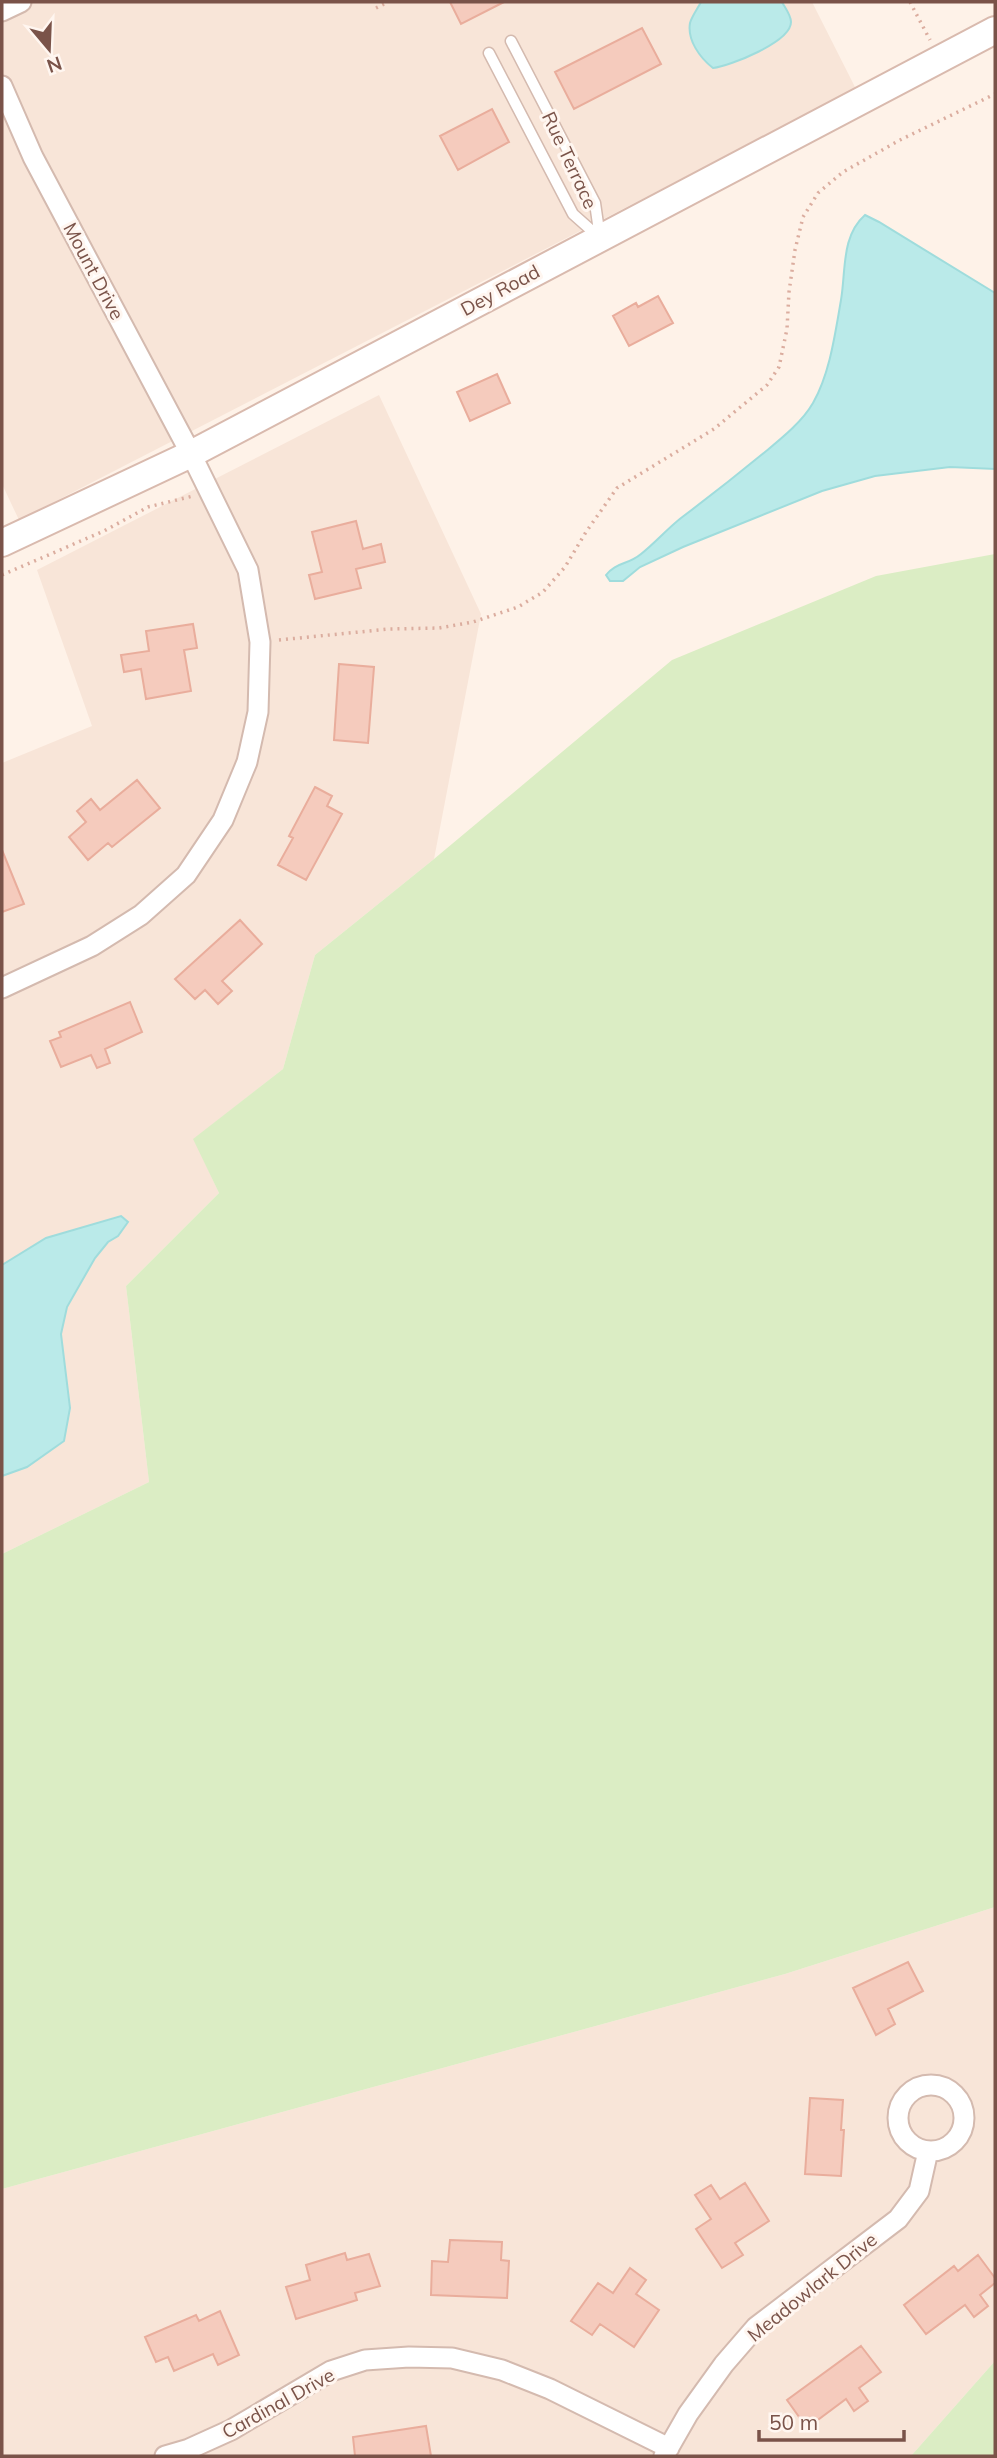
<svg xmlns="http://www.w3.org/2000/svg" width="997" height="2458" font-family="Mulish,sans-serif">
<rect width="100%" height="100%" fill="#fef2e8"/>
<path fill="#f8e5d8" d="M2,2H812L856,89L19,520L2,484Z
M379,395L481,614L434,859L315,955L283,1069L194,1139L219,1193L126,1286L149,1482L2,1554V763L92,726L37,570Z
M995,1907V2361L911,2456H2V2189L785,1974Z"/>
<path fill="#dbedc4" d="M995,554V1907L785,1974L2,2189V1554L149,1482L126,1286L219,1193L193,1139L283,1069L315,955L434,859L672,660L876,576Z
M995,2361V2456H911Z"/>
<path fill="#baeae9" stroke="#9fdcdc" stroke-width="2" d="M701,2H782C785,8 791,15 791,22C791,42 730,66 713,68C700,58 687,40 690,23C692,16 698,8 701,2Z
M865,215L879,222L995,293V469L950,467L875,476L822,491L683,547L640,567L623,581H610L606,575C616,562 628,565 641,554C655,543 667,529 681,518C709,497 737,475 765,452C782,438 802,422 813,403C830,373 835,334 841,300C846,271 841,236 865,215Z
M121,1216L128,1222L118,1236L108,1242L95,1258L67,1307L61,1334L70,1408L64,1441L27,1467L2,1476V1265L46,1238Z"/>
<path fill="#f5cbbd" stroke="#e9ad9c" stroke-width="2" d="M450,2H504L461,24Z
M642,28L661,64L574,109L555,72Z
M492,109L509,142L458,170L440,136Z
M658,296L673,323L629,346L613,316L636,303L638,307Z
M497,374L510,403L470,421L457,392Z
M356,521L363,549L381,544L385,562L356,569L361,588L315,599L309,575L322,572L312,532Z
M193,624L197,648L184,650L191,691L146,699L141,669L124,672L121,655L149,651L146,631Z
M339,664L374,667L368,743L334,740Z
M137,780L160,808L112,847L108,843L88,860L69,837L86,822L77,811L91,799L100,810Z
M315,787L332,796L327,806L342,814L306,880L278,865L293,838L289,836Z
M2,850L24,904L2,912Z
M240,920L262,944L222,981L232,991L218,1004L205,990L195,999L175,979Z
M130,1002L142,1032L105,1049L110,1063L97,1068L91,1055L61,1067L50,1041L61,1037L59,1032Z
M908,1962L923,1991L888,2009L895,2024L876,2035L853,1988Z
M810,2098L843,2100L841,2130H844L841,2176L805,2174Z
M745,2183L769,2221L735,2243L743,2255L722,2268L696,2229L711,2219L695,2195L711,2185L720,2199Z
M450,2240L502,2242L501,2260L509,2261L507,2298L431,2295L432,2261L448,2262Z
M345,2253L347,2260L369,2254L380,2286L355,2293L357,2300L296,2319L286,2287L310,2280L306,2265Z
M978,2255L995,2278V2283L980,2295L988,2306L974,2317L965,2305L926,2334L904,2305L954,2266L958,2271Z
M630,2268L646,2280L636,2294L659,2310L634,2347L600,2324L592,2335L571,2321L598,2283L613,2293Z
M220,2311L239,2355L218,2365L213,2354L174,2371L168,2357L156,2362L145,2337L196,2315L199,2321Z
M861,2346L881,2372L859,2388L868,2401L854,2411L846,2399L807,2428L787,2400Z
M426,2426L431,2456H355L353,2437Z"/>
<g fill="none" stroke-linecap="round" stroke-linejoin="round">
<defs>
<path id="lane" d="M489,53L573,214L600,238L595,203L511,41"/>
<path id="street" d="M2,11L21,2
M2,86L33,157L191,454L248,570L260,642L258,712L247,762L223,820L186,875L141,915L92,946L2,988
M898 2118a33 33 0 1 1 66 0a33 33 0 1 1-66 0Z
M165,2456L189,2449L231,2430L331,2371L365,2360L409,2357L452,2358L502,2370L550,2389L669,2448
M664,2456L688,2414L724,2364L756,2327L898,2219L919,2191L928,2151"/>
<path id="secondary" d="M2,543L191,454L995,30"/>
</defs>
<use href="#lane" stroke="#d4baaf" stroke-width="13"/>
<use href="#street" stroke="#d4baaf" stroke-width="23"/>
<use href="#secondary" stroke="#d9baae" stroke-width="30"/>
<path stroke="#dbad9f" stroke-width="3.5" stroke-dasharray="2 5" stroke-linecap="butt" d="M910,2L930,40
M376,8L388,2
M2,575L104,531L148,507L193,496
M279,640L389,629L439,628L473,622L518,607L543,592L565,567L586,532L617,488L714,429L767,385L779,367L787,329L789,292L795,250L803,217L818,193L843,172L900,140L995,94"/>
<use href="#lane" stroke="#fff" stroke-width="10"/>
<use href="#street" stroke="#fff" stroke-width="19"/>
<use href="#secondary" stroke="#fff" stroke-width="26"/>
</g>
<g text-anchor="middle" stroke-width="6" stroke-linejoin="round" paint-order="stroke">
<g font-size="19" fill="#7a5349" stroke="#fff6f0">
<text transform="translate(570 160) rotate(65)" y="7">Rue Terrace</text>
<text transform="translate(94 271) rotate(62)" y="7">Mount Drive</text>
<text transform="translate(500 290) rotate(-28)" y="7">Dey Road</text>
<text transform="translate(812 2287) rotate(-39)" y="7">Meadowlark Drive</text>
<text transform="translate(278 2403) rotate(-29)" y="7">Cardinal Drive</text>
</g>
</g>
<rect width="997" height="2458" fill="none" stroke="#7a5349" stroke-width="7"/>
<g transform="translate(49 49) rotate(161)" stroke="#fff6f0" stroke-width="5" paint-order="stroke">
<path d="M0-5L12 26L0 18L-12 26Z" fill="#7a5349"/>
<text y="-10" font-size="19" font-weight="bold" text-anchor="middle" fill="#7a5349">N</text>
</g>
<path d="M759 2430v10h145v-10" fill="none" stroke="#7a5349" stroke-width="3.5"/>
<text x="769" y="2430" font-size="21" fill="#7a5349" stroke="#fff6f0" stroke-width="5" paint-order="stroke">50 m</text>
</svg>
